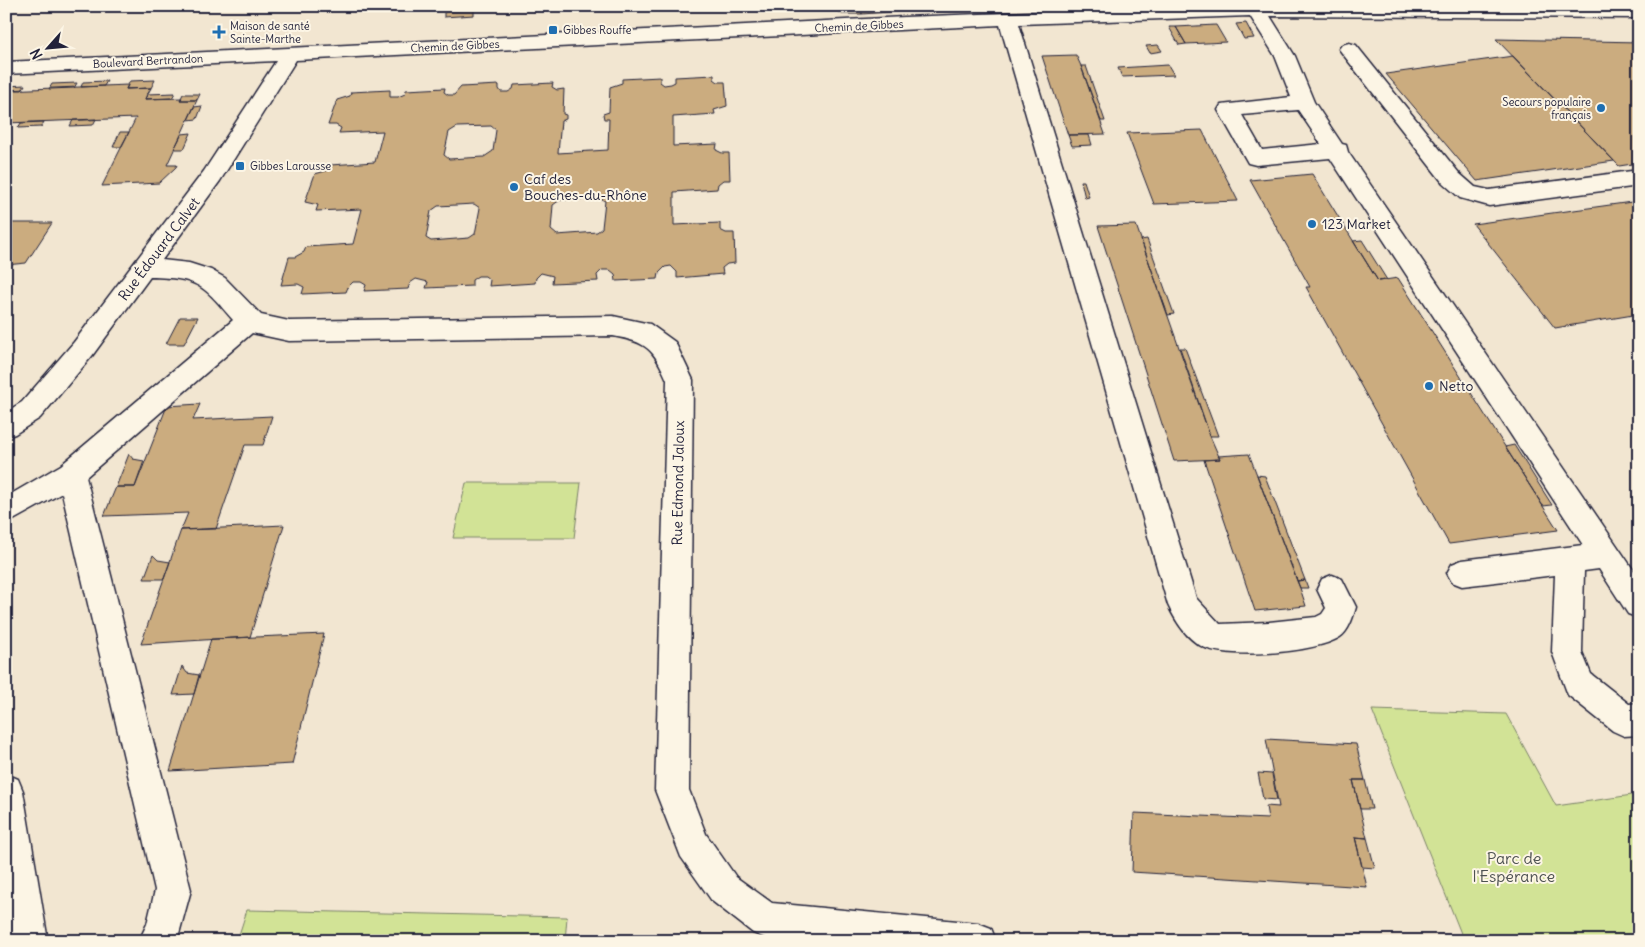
<svg xmlns="http://www.w3.org/2000/svg" width="1645" height="947" font-family="Delius,sans-serif">
<rect width="100%" height="100%" fill="#f2e6d1"/>
<filter id="ink" filterUnits="userSpaceOnUse"><feTurbulence type="fractalNoise" baseFrequency=".02" numOctaves="2"/><feDisplacementMap in="SourceGraphic" scale="10" xChannelSelector="R" yChannelSelector="G"/><feConvolveMatrix kernelMatrix="1 2 1 2 8 2 1 2 1" color-interpolation-filters="sRGB"/></filter>
<g filter="url(#ink)">
<path fill="#d2e396" stroke="#7a8268" d="M466,483H581L574,538H453Z
M1372,710L1506,714L1556,806L1639,794V941H1464Z
M247,910L567,917L565,941H237Z"/>
<path fill="#cbac7f" stroke="#22223b" fill-rule="evenodd" d="M828,6H844L845,14H842Z
M844,6H861L862,14H845Z
M861,6H888L889,12L862,14Z
M888,6H916L917,11L889,12Z
M916,6H951L952,10L917,11Z
M951,6H981V8L952,10Z
M474,9V15L444,17V12Z
M1246,23L1254,38L1244,39L1236,24Z
M1216,25L1226,42L1186,44L1176,27Z
M1169,27H1176L1186,44L1179,45Z
M1496,39L1639,42V163L1619,166Z
M1158,45L1162,51L1150,53L1146,46Z
M1076,55L1081,66L1105,134L1068,135L1042,56Z
M1513,56L1614,161L1477,181L1386,74Z
M1168,65L1174,75L1122,77L1118,68Z
M1081,66H1086L1105,121H1101Z
M714,75V79L718,82H725L727,106L714,110L715,114L673,117V146L717,144L716,150L722,153H729L730,180H723L718,184L717,189L674,192V225L720,223V230L726,233H734L735,263L727,264L722,268L723,274L677,278V272L671,266L665,267L659,273L658,279L616,281L615,274L610,270H602L597,275L598,281L552,283L553,276L541,273L536,278L535,283L489,286L490,280L485,276H478L472,280V286L426,288L428,282L416,279L410,283L408,289L364,291L366,285L361,282H353L348,287L346,292L302,294L304,287L298,284L281,285L289,257H295L304,252L306,247L353,244L362,209L316,211L318,205L305,202L315,174L329,170L330,165L375,162L383,131L339,133L341,128L336,125H328L337,100L350,96L351,92L390,90V97H398L405,94L406,90L445,88L444,92L448,95H454L461,87L499,85V89L501,92H508L513,89L514,85L553,83L552,87L557,90L564,89L563,114L566,115V119L561,121L558,153L608,150L609,119H604L603,114L609,112L610,87L622,83V79L660,77V82L664,85L671,84L675,82V77ZM491,126L496,130L493,151L484,157L449,159L444,155L449,132L457,127ZM599,198L605,201L602,228L597,232L557,235L551,230L553,205L560,200ZM474,204L480,208L475,234L469,238L431,241L426,238L431,211L438,206Z
M155,80L151,88L126,89L130,81Z
M107,81L104,86L81,87L83,82Z
M77,83L74,88L49,89L52,84Z
M25,85L22,90H6V86Z
M128,85L126,89L151,88L145,99L182,98L180,100H197L167,165H177L176,167L159,183L102,186L136,118L6,123V90Z
M175,93L172,98L145,99L147,94Z
M183,94H200L197,100H180Z
M202,106L197,119L188,120L194,107Z
M96,119L93,125L70,126L73,120Z
M44,122L41,127L18,128L21,123Z
M1202,130L1238,201L1154,204L1127,133Z
M120,132H129L121,147H113Z
M191,133L184,149H174L182,134Z
M1068,135H1089L1092,145L1072,146Z
M1312,174L1378,281L1398,278L1558,530L1449,544L1306,287H1310L1250,180Z
M1081,181H1084L1089,197L1085,198Z
M1639,201V314L1555,328L1473,224Z
M6,223H52L26,263L6,265Z
M1136,225L1210,436L1220,459L1174,461L1098,226Z
M1147,239L1174,314L1168,315L1141,240Z
M1362,240L1387,280L1378,281L1353,241Z
M180,317H198L184,344H166Z
M1180,348H1185L1218,436H1210Z
M200,404L193,420L272,416L263,445H245L216,529L181,530L188,513L104,516L116,487H135L167,406Z
M1514,445L1552,505L1543,506L1505,447Z
M129,454L133,459L144,461L135,487H116Z
M1249,454L1300,588L1306,606L1255,611L1204,460L1220,459L1218,456Z
M1257,475L1265,476L1305,580L1297,581Z
M284,525L250,637L141,644L181,530Z
M153,555L158,560L170,562L164,579H144Z
M1305,580L1308,588H1300L1297,581Z
M324,634L292,764L170,771L211,639Z
M182,666L187,673L199,675L194,694L173,695Z
M1266,739L1356,744L1365,780H1353L1367,838L1355,837L1367,887L1132,872L1134,813L1268,819L1266,806L1279,807Z
M1258,773L1272,774L1277,800L1263,799Z
M1353,780H1365L1372,809H1360Z
M1355,837L1367,838L1375,868L1362,867Z
M314,935L458,941H312Z"/>
<g fill="none" stroke-linecap="round" stroke-linejoin="round">
<defs>
<path id="minor" d="M1181,6H1639V18L1270,16L1295,56L1314,102L1342,144L1346,145L1348,152L1639,578V618L1628,614L1599,569L1584,571L1582,652L1591,674L1629,704L1639,703V735L1624,736L1613,731L1568,695L1552,652L1555,575L1462,586L1452,582L1447,573L1452,564L1462,560L1583,545L1330,158L1256,165L1248,163L1218,110L1221,105L1291,97L1275,56L1250,16L1019,24L1196,598L1220,624L1269,622L1316,617L1322,614L1326,608L1317,589L1322,579L1332,575L1342,579L1356,607C1353,617 1349,631 1340,637C1316,653 1226,660 1201,646C1186,638 1175,620 1168,605L1000,25L296,60L220,181L162,260L189,263L211,270L225,278L261,315L289,321L613,316L650,324L675,342L693,380L689,790L706,834L736,877L772,903L978,923L991,928L996,941H795L766,938L753,933L712,901L681,857L655,790L667,380C654,349 647,342 613,336L289,341L252,333L86,477L191,890L177,941H139L147,924L155,890L62,493L6,524V497L61,465L233,320C203,285 199,278 150,277L92,356L40,418L15,434L6,437V412L22,402L74,342L204,171L276,61L6,74V62L905,17ZM1298,110L1321,144L1262,150L1242,115Z
M1349,43L1356,45L1459,173L1475,187L1489,190L1639,170V186L1489,206L1460,198L1443,183L1342,53L1339,49L1342,45Z
M6,774L18,779L23,791L48,941H12L6,903Z"/>
</defs>
<use href="#minor" stroke="#22223b" stroke-width="3"/>
<use href="#minor" fill="#fcf5e5" fill-rule="evenodd"/>
</g>
</g>
<g fill="#1f6fb2" stroke="#fcf5e5" stroke-width="2">
<rect x="548" y="25" width="10" height="10" rx="2.5"/>
<path d="M216.5 24.5h5v5h5v5h-5v5h-5v-5h-5v-5h5z"/>
<circle cx="1601" cy="108" r="5"/>
<rect x="235" y="161" width="10" height="10" rx="2.5"/>
<circle cx="514" cy="187" r="5"/>
<circle cx="1312" cy="224" r="5"/>
<circle cx="1429" cy="386" r="5"/>
</g>
<g text-anchor="middle" stroke-width="4" stroke-linejoin="round" paint-order="stroke">
<g font-size="11" fill="#22223b" stroke="#fcf5e5" text-anchor="start">
<text x="230" y="30">Maison de santé<tspan x="230" dy="13">Sainte-Marthe</tspan></text>
<text x="563" y="34">Gibbes Rouffe</text>
<text x="1591" y="106" text-anchor="end">Secours populaire<tspan x="1591" dy="13">français</tspan></text>
<text x="250" y="170">Gibbes Larousse</text>
</g>
<g font-size="11" fill="#22223b" stroke="#fcf5e5">
<text transform="translate(859 26) rotate(-3)" y="4">Chemin de Gibbes</text>
<text transform="translate(455 46) rotate(-3)" y="4">Chemin de Gibbes</text>
<text transform="translate(148 61) rotate(-3)" y="4">Boulevard Bertrandon</text>
</g>
<g font-size="14" fill="#22223b" stroke="#fcf5e5" text-anchor="start">
<text x="524" y="184">Caf des<tspan x="524" dy="16">Bouches-du-Rhône</tspan></text>
<text x="1322" y="229">123 Market</text>
<text x="1439" y="391">Netto</text>
</g>
<g font-size="14" fill="#22223b" stroke="#fcf5e5">
<text transform="translate(159 249) rotate(-53)" y="5">Rue Édouard Calvet</text>
<text transform="translate(678 483) rotate(-89)" y="5">Rue Edmond Jaloux</text>
</g>
<g font-size="16" fill="#4e5252" stroke="#fcf5e5">
<text x="1514" y="864">Parc de<tspan x="1514" dy="18">l'Espérance</tspan></text>
</g>
</g>
<rect width="1645" height="947" fill="none" stroke="#fcf5e5" stroke-width="25"/>
<rect x="12" y="12" width="1620" height="922" fill="none" stroke="#22223b" stroke-width="2" filter="url(#ink)"/>
<g transform="translate(48 48) rotate(243)" stroke="#fcf5e5" stroke-width="4" paint-order="stroke">
<path d="M0-4L9 19L0 12L-9 19Z" fill="#22223b"/>
<text y="-8" font-size="14" font-weight="bold" text-anchor="middle" fill="#22223b">N</text>
</g>
</svg>
